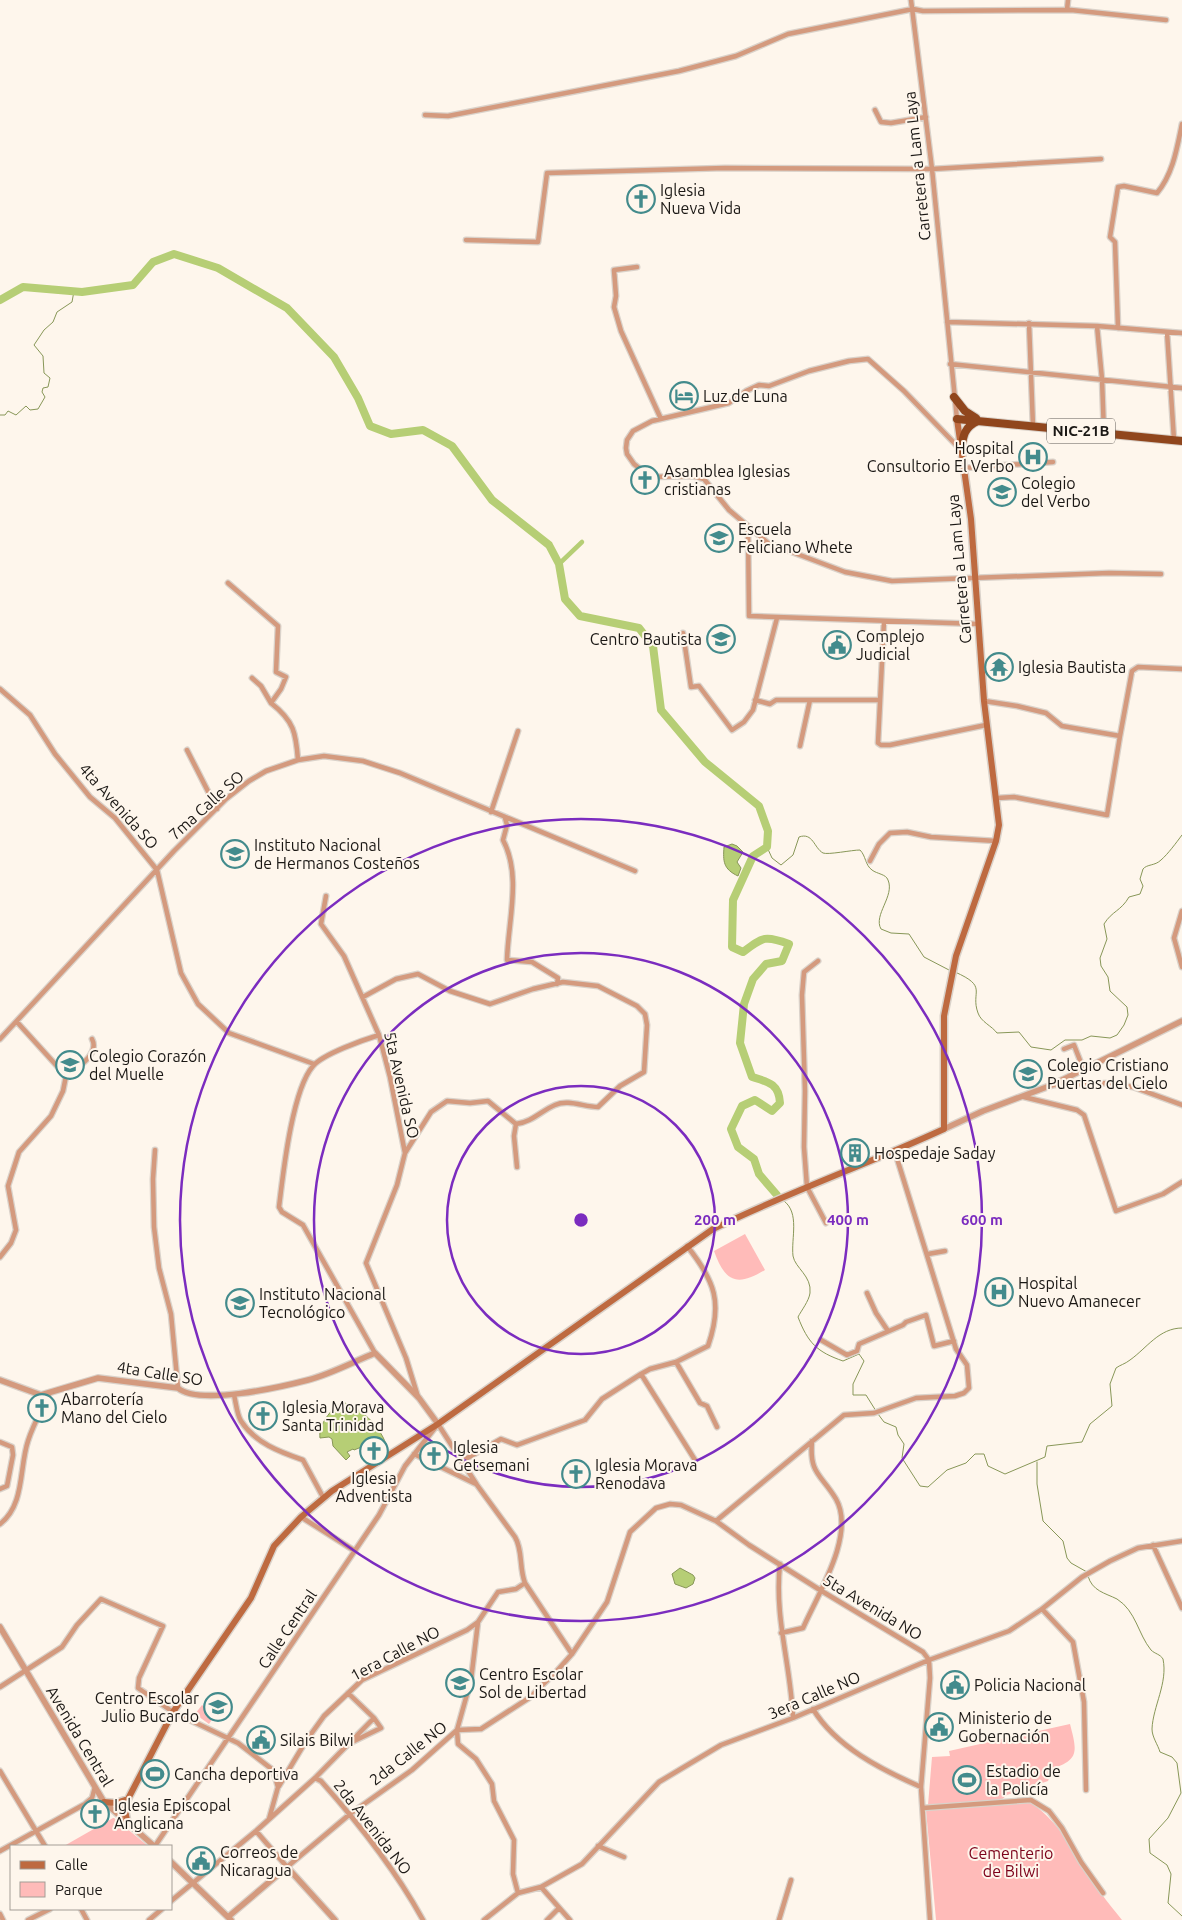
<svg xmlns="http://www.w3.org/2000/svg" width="1182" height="1920" font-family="Ubuntu,sans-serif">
<rect width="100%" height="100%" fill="#fef6ec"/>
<path fill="#ffbbb9" d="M745,1234L765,1270C737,1287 725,1282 714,1251Z
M202,1705L215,1715L209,1724L195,1714Z
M1070,1724C1076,1748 1081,1760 1053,1768L1048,1781L1007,1795L1000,1801L928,1805L932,1757L950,1756L949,1751Z
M155,1764L164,1769L155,1784L146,1779Z
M1030,1802C1064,1825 1078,1861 1101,1893C1107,1902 1115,1911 1122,1920H936L926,1810Z
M114,1818L148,1846H64L113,1818Z"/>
<path fill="#b6ce75" stroke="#889758" d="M732,844L737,846L743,852L737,862L741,868L738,876C723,869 723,861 724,847Z
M342,1402C361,1408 379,1425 386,1444L383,1445L379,1440L354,1450L353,1449L347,1452L350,1456L346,1460L333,1446L332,1439L329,1437L320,1438C318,1425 331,1409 342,1402Z
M680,1568L693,1575L695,1578L693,1584L686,1588L675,1584L672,1574Z"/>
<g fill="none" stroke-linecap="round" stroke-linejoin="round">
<path stroke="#889758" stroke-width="1" d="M0,415H5L8,411L16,415L26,406L30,410L38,409L45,397L42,392L43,388L48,387L50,378L44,373L43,356L34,345L44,330L53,322L57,312L72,302L74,291
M767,847L772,858L781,865L793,855L799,837C813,832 814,848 823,853C828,855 852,850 860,850C866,856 865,865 872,870C877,874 886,874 888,880C895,896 873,915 881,929L891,933L909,934L924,957L949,970
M955,972C989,987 970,991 978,1013C981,1022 992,1026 997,1033L1019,1032L1031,1047L1051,1050L1065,1040H1082L1091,1036L1110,1038L1117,1035L1124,1025L1128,1015L1127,1007L1110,991L1108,977L1101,966L1100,958L1107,939L1104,924C1112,911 1121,911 1129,897L1140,894L1143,886L1140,879L1143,869C1147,864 1155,866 1161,860C1168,854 1176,843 1182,835
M784,1201C800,1213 791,1238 793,1256C795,1268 812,1276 810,1293C809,1301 801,1311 798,1317C808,1343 817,1352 843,1361L859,1354L864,1361L853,1384V1395H866L876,1411
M878,1414L884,1422L896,1427L898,1435L904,1444L902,1458L920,1486L928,1487L947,1470L966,1463L975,1454H984L988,1466L1005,1474L1045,1457L1047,1446L1082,1442L1090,1424L1112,1406L1110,1384L1116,1368C1120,1365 1125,1364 1130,1360C1147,1348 1159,1328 1182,1328
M1037,1462V1484L1043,1521L1063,1541L1067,1558L1071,1563L1087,1572
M1088,1576C1092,1591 1105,1593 1117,1599C1136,1611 1138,1634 1151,1650C1155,1654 1160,1654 1163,1659C1168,1683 1153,1706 1152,1729C1152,1737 1158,1745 1160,1752L1172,1757L1177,1763L1181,1793L1168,1818L1149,1839L1150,1853L1167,1865L1171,1874L1168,1903L1182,1916"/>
<path stroke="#b6ce75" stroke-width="4.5" d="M559,564L582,542"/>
<path stroke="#b6ce75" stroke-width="8" d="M0,300L23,287L82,292L133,285L153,262L174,254L218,268L287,308L334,357L358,398L370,426L391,434L423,430L452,446L492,500L549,545L559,564L565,599L580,616L639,628L653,646L661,710L705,762L759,806L768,831L767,847L753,856L733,900L732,947L743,952C763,937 765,935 789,944L782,961L766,964L753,979L744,1004L740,1043L752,1077C769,1082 779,1084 780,1103L772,1111L755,1100L742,1106L731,1129L738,1147L754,1159L759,1174L777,1195"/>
<defs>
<path id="minor" d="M911,0L932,169L957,419
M1067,10L1068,0
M875,110L881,122L891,123L926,117
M425,115L448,116L679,71L736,56L788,34L913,9L923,11L1071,10L1166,20
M466,240L538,242L547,173L725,168L932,169L1101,159
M637,267L614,270L616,296L614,307L621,331L661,419
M947,322L1097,326L1182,333
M1029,323L1033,426
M1097,326L1102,379L1104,433
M1118,328L1115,242L1110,237L1118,187L1124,186L1157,193C1173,174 1177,148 1182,124
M1167,332L1174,440
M950,364L1182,388
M961,450L904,391L868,359L849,361L809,371L769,386L759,385L746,391L729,403L652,421L633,431L627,440L626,448L627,454L634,464L650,477L693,476L704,479L729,510L768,543L845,572L892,581L1109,573L1161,574
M963,468L1053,462
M748,528L749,616L978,624
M228,583L278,626L276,672L286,677L281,689L271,703C294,721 296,733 298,760
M884,621L878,743L881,745H890L986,725
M683,633L691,687L699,686L732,730L744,722L753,710L777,618
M252,678L261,686L271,703
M0,689L30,715L55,754L90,797L115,818L157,870L181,973L198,1004L229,1033L314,1064
M755,700L770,704L776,700H879
M984,701L1017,706L1046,713L1062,726L1120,736L1132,671L1138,667L1182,669
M800,746L810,700
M187,750L217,809
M997,798L1014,797L1107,815L1120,736
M491,812L518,731
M505,818L507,825L503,840C522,876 508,921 507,960L532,962L558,978L557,984
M870,861L879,844L890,833L907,832L931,837L996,841
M326,896L321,924L344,956L379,1035L390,1077L405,1153L397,1185L366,1263L406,1358L418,1397
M1182,911L1174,938L1182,967
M818,961L804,972L802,995L805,1091L804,1147L807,1187L826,1223
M363,997L396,979L418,974L450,991L490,1004L533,989L563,982L598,986L637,1006L645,1014L647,1025L644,1072L620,1086L598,1107C584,1107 568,1099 555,1105C541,1111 532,1122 516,1124
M0,1039L174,851L226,799L249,781L266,771L298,760L324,756L363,761L400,773L635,871
M1064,1049L1074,1045L1083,1068
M66,1076C77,1068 100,1054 92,1039
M1054,1085L1111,1083L1133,1087L1182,1105
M1024,1097L1077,1110L1084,1115L1116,1211L1163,1194L1182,1182
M155,1150L153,1179L154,1227L159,1268L171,1314L178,1388
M405,1153L431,1112L447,1101L470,1103L488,1101L516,1124L514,1136L517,1167
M928,1254L945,1251
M0,1257L11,1243L16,1230L8,1186L19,1152L51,1116L63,1091L66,1076L17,1022
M867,1293L876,1313L888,1331
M821,1340L847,1355L857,1351L859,1344L903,1325L906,1322L926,1315L934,1346L954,1341
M375,1353L303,1225L282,1212L279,1207C283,1174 292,1090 313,1066C323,1054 363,1040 379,1035
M676,1362L700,1403L707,1406L717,1427
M641,1374L695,1460
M234,1395C236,1403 237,1415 241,1421C255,1443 280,1452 303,1460L323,1497
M0,1442L12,1447L13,1455L7,1486L0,1489
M414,1454L476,1484
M462,1461L501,1439L517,1445L585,1420L602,1399L641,1374L650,1369L676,1362L708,1346C723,1303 715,1281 687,1246
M301,1517L355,1551
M716,1521L844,1415L874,1413L916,1398L955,1396L964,1393L969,1388L967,1365L956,1349L895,1152
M0,1524C25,1505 19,1468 28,1441C33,1425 42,1409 49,1394
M1153,1545L1182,1608
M780,1564C774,1617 791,1666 793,1718
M1042,1609L1073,1642L1084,1702L1086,1790
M478,1622L471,1680L457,1730L458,1744L476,1759L492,1784L494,1801L514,1840L513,1874L518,1893
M781,1633L803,1628C818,1594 856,1534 836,1499C821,1474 809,1474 812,1441
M0,1687L62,1647L77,1625L101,1599L163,1626L139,1678L138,1688L173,1712L238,1743L273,1770L278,1787L269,1819
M348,1693L374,1718L381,1728L352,1742
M813,1709C836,1747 882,1770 921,1787
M0,1771L45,1846
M315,1778L321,1781C360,1825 395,1869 423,1920
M279,1786L306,1741L324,1716L362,1680L467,1630L478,1622L498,1592L516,1589L525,1583
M86,1803L92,1798L95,1787
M923,1808L1031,1800L1049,1811L1062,1828L1081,1862L1103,1893
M256,1831L287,1867L350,1814L412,1770L457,1730L481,1729L529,1698L555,1673L572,1654L607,1602L630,1532L656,1508L670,1504L681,1505L716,1521L749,1545L820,1590L923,1652L929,1660L930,1678L921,1787L930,1920
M155,1846L379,1515L405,1466L438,1424L477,1485L515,1537C523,1550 519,1568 525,1583L572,1654
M598,1846L624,1857
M0,1851L85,1804L104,1802
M541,1887L570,1920
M171,1901L256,1831L315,1778L374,1718
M81,1909L87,1920
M0,1914L3,1920
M28,1920L50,1909
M149,1920L162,1909
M484,1920L518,1893L541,1887L582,1864L659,1782L721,1745L793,1718L929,1660L1009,1631L1042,1609L1082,1577L1110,1561L1138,1548L1182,1541
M547,1920L558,1909
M779,1920L791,1880"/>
<path id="tertiary" d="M944,1129L983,1111L1052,1085L1182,1021
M0,1380L41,1395L98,1378L178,1388C199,1406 281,1387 308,1380C331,1374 353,1362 375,1353L419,1398L438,1424
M0,1627L104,1802L154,1846
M171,1862L231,1920
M228,1917L287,1867L335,1920"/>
<path id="secondary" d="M104,1802L116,1803L128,1799
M127,1820L125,1810L128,1799L173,1712L251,1598L274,1546L301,1517L332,1491L438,1424L713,1229C789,1192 868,1164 944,1129V1016L956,956L996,841L999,825L984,701L971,519L957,419"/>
<path id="trunk" d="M954,397L965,411L976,418
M957,419L1182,441
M961,450C963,436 964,427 978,421"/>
</defs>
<use href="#minor" stroke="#dad2ca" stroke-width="7"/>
<use href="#tertiary" stroke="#dad2ca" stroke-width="8"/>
<use href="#secondary" stroke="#dad2ca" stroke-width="9"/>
<use href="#trunk" stroke="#dad2ca" stroke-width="10"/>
<use href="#minor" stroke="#d49a7e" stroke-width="4.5"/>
<use href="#tertiary" stroke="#d49a7e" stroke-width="5.5"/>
<use href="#secondary" stroke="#be6a40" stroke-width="6"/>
<use href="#trunk" stroke="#90461d" stroke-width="8"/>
</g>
<g fill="none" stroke="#7b2cbf" stroke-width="2.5">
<circle cx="581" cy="1220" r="134"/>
<circle cx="581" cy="1220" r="267"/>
<circle cx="581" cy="1220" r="401"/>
</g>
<defs>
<symbol id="church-ring" viewBox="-11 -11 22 22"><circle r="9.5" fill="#fef6ec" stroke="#438b8c" stroke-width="1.5"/><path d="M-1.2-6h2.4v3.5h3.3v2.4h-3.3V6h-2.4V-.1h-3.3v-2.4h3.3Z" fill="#438b8c"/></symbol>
<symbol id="hotel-ring" viewBox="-11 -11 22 22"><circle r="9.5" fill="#fef6ec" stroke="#438b8c" stroke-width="1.5"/><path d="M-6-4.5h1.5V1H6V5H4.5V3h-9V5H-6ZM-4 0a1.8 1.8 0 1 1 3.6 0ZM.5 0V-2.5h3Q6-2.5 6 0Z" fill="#438b8c"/></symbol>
<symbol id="hospital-ring" viewBox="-11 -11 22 22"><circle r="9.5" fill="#fef6ec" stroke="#438b8c" stroke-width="1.5"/><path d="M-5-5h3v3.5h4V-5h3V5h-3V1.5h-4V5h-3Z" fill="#438b8c"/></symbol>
<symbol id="school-ring" viewBox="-11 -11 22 22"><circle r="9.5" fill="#fef6ec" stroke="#438b8c" stroke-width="1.5"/><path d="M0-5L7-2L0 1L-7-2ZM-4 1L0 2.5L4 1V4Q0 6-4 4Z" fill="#438b8c"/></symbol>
<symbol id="civic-ring" viewBox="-11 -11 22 22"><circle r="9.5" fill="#fef6ec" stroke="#438b8c" stroke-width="1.5"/><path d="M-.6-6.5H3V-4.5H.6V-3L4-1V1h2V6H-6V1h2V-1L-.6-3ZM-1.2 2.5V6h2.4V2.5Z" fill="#438b8c"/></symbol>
<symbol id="temple-ring" viewBox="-11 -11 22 22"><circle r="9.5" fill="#fef6ec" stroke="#438b8c" stroke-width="1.5"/><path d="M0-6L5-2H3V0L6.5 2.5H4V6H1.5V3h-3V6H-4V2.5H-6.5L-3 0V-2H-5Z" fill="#438b8c"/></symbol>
<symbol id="building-ring" viewBox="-11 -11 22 22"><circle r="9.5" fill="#fef6ec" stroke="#438b8c" stroke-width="1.5"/><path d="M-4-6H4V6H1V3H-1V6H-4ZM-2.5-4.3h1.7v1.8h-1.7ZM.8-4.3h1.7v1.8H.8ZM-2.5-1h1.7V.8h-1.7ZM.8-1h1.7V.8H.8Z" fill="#438b8c"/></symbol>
<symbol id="university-ring" viewBox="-11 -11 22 22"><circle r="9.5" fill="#fef6ec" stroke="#438b8c" stroke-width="1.5"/><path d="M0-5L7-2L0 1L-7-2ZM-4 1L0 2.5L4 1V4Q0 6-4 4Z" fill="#438b8c"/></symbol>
<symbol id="stadium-ring" viewBox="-11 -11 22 22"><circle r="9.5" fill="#fef6ec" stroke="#438b8c" stroke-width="1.5"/><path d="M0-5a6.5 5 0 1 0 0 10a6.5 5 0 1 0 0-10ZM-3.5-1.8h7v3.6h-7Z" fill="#438b8c"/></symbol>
</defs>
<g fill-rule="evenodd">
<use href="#church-ring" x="625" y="183" width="32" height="32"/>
<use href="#hotel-ring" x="668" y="380" width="32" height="32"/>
<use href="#hospital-ring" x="1017" y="441" width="32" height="32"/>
<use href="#church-ring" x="629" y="464" width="32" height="32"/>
<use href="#school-ring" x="986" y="476" width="32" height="32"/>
<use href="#school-ring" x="703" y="522" width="32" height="32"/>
<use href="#school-ring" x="705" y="623" width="32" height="32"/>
<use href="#civic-ring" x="821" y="629" width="32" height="32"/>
<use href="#temple-ring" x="983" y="651" width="32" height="32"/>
<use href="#school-ring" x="219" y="838" width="32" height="32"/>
<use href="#school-ring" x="54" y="1049" width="32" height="32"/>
<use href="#school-ring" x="1012" y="1058" width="32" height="32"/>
<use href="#building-ring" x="839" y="1137" width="32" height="32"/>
<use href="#hospital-ring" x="983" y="1276" width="32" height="32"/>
<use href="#university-ring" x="224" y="1287" width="32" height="32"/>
<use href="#church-ring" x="26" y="1392" width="32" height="32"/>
<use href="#church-ring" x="247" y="1400" width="32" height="32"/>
<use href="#church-ring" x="358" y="1435" width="32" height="32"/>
<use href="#church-ring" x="418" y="1440" width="32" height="32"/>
<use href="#church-ring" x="560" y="1458" width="32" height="32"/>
<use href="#school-ring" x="444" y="1667" width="32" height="32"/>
<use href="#civic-ring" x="939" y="1669" width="32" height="32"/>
<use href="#school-ring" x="202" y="1691" width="32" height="32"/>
<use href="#civic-ring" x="923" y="1711" width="32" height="32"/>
<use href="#civic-ring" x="245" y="1724" width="32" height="32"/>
<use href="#stadium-ring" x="139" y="1758" width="32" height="32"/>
<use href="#stadium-ring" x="951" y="1764" width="32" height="32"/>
<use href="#church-ring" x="79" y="1798" width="32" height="32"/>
<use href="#civic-ring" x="185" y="1845" width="32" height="32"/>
</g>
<g text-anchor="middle" stroke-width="4" stroke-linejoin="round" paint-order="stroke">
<rect fill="#fef6ec" stroke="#5f5b56" stroke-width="1" x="1047" y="418.5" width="68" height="25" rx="4"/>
<g font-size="15" font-weight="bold" fill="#1b1815">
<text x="1081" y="436">NIC-21B</text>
</g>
<g font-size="16" fill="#1b1815" stroke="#fef6ec">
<text transform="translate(917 166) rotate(-96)" y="6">Carretera a Lam Laya</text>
<text transform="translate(959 569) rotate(-95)" y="6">Carretera a Lam Laya</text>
<text transform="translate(206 805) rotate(-42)" y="6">7ma Calle SO</text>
<text transform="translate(119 806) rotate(48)" y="6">4ta Avenida SO</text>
<text transform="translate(402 1085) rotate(77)" y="6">5ta Avenida SO</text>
<text transform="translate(160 1373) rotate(9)" y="6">4ta Calle SO</text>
<text transform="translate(873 1607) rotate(31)" y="6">5ta Avenida NO</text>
<text transform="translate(287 1629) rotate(-56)" y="6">Calle Central</text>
<text transform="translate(395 1653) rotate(-28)" y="6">1era Calle NO</text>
<text transform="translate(814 1695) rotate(-23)" y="6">3era Calle NO</text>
<text transform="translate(80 1736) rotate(59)" y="6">Avenida Central</text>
<text transform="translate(408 1753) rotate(-38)" y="6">2da Calle NO</text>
<text transform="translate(373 1827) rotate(52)" y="6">2da Avenida NO</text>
</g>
<g font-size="16" fill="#1b1815" stroke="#fef6ec" text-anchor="start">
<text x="660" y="196">Iglesia<tspan x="660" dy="18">Nueva Vida</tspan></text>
<text x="703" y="402">Luz de Luna</text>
<text x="1014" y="454" text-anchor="end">Hospital<tspan x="1014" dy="18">Consultorio El Verbo</tspan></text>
<text x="664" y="477">Asamblea Iglesias<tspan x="664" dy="18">cristianas</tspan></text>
<text x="1021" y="489">Colegio<tspan x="1021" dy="18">del Verbo</tspan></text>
<text x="738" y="535">Escuela<tspan x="738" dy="18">Feliciano Whete</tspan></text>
<text x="856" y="642">Complejo<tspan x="856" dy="18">Judicial</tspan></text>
<text x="702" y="645" text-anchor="end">Centro Bautista</text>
<text x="1018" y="673">Iglesia Bautista</text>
<text x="254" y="851">Instituto Nacional<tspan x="254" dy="18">de Hermanos Costeños</tspan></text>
<text x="89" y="1062">Colegio Corazón<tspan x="89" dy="18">del Muelle</tspan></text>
<text x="1047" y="1071">Colegio Cristiano<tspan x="1047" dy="18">Puertas del Cielo</tspan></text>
<text x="874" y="1159">Hospedaje Saday</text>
<text x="1018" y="1289">Hospital<tspan x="1018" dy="18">Nuevo Amanecer</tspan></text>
<text x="259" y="1300">Instituto Nacional<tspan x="259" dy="18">Tecnológico</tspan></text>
<text x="61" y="1405">Abarrotería<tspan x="61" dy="18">Mano del Cielo</tspan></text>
<text x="282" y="1413">Iglesia Morava<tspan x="282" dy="18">Santa Trinidad</tspan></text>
<text x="453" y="1453">Iglesia<tspan x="453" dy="18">Getsemani</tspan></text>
<text x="595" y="1471">Iglesia Morava<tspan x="595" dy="18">Renodava</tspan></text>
<text x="374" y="1484" text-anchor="middle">Iglesia<tspan x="374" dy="18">Adventista</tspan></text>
<text x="479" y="1680">Centro Escolar<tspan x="479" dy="18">Sol de Libertad</tspan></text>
<text x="974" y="1691">Policia Nacional</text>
<text x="199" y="1704" text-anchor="end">Centro Escolar<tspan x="199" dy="18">Julio Bucardo</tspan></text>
<text x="958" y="1724">Ministerio de<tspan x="958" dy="18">Gobernación</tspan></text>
<text x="280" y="1746">Silais Bilwi</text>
<text x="986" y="1777">Estadio de<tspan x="986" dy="18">la Policía</tspan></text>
<text x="174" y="1780">Cancha deportiva</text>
<text x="114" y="1811">Iglesia Episcopal<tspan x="114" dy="18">Anglicana</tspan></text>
<text x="220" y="1858">Correos de<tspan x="220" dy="18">Nicaragua</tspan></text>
</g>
<g font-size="16" fill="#7c021a" stroke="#fef6ec">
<text x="1011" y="1859">Cementerio<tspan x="1011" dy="18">de Bilwi</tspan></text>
</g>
</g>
<circle cx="581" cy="1220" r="8" fill="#7b2cbf" stroke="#fef6ec" stroke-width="2.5"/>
<g font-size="15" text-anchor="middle" font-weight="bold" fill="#7b2cbf" stroke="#fef6ec" stroke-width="4" stroke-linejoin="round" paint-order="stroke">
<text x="715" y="1225">200 m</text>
<text x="848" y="1225">400 m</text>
<text x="982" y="1225">600 m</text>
</g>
<rect x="10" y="1845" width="162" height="65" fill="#fef6ec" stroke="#a39d96"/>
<rect x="20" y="1861" width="25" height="8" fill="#be6a40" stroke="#a39d96"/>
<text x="55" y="1870" font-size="15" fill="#1b1815">Calle</text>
<rect x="20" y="1882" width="25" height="15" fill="#ffbbb9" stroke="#a39d96"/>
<text x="55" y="1895" font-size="15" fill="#1b1815">Parque</text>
</svg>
